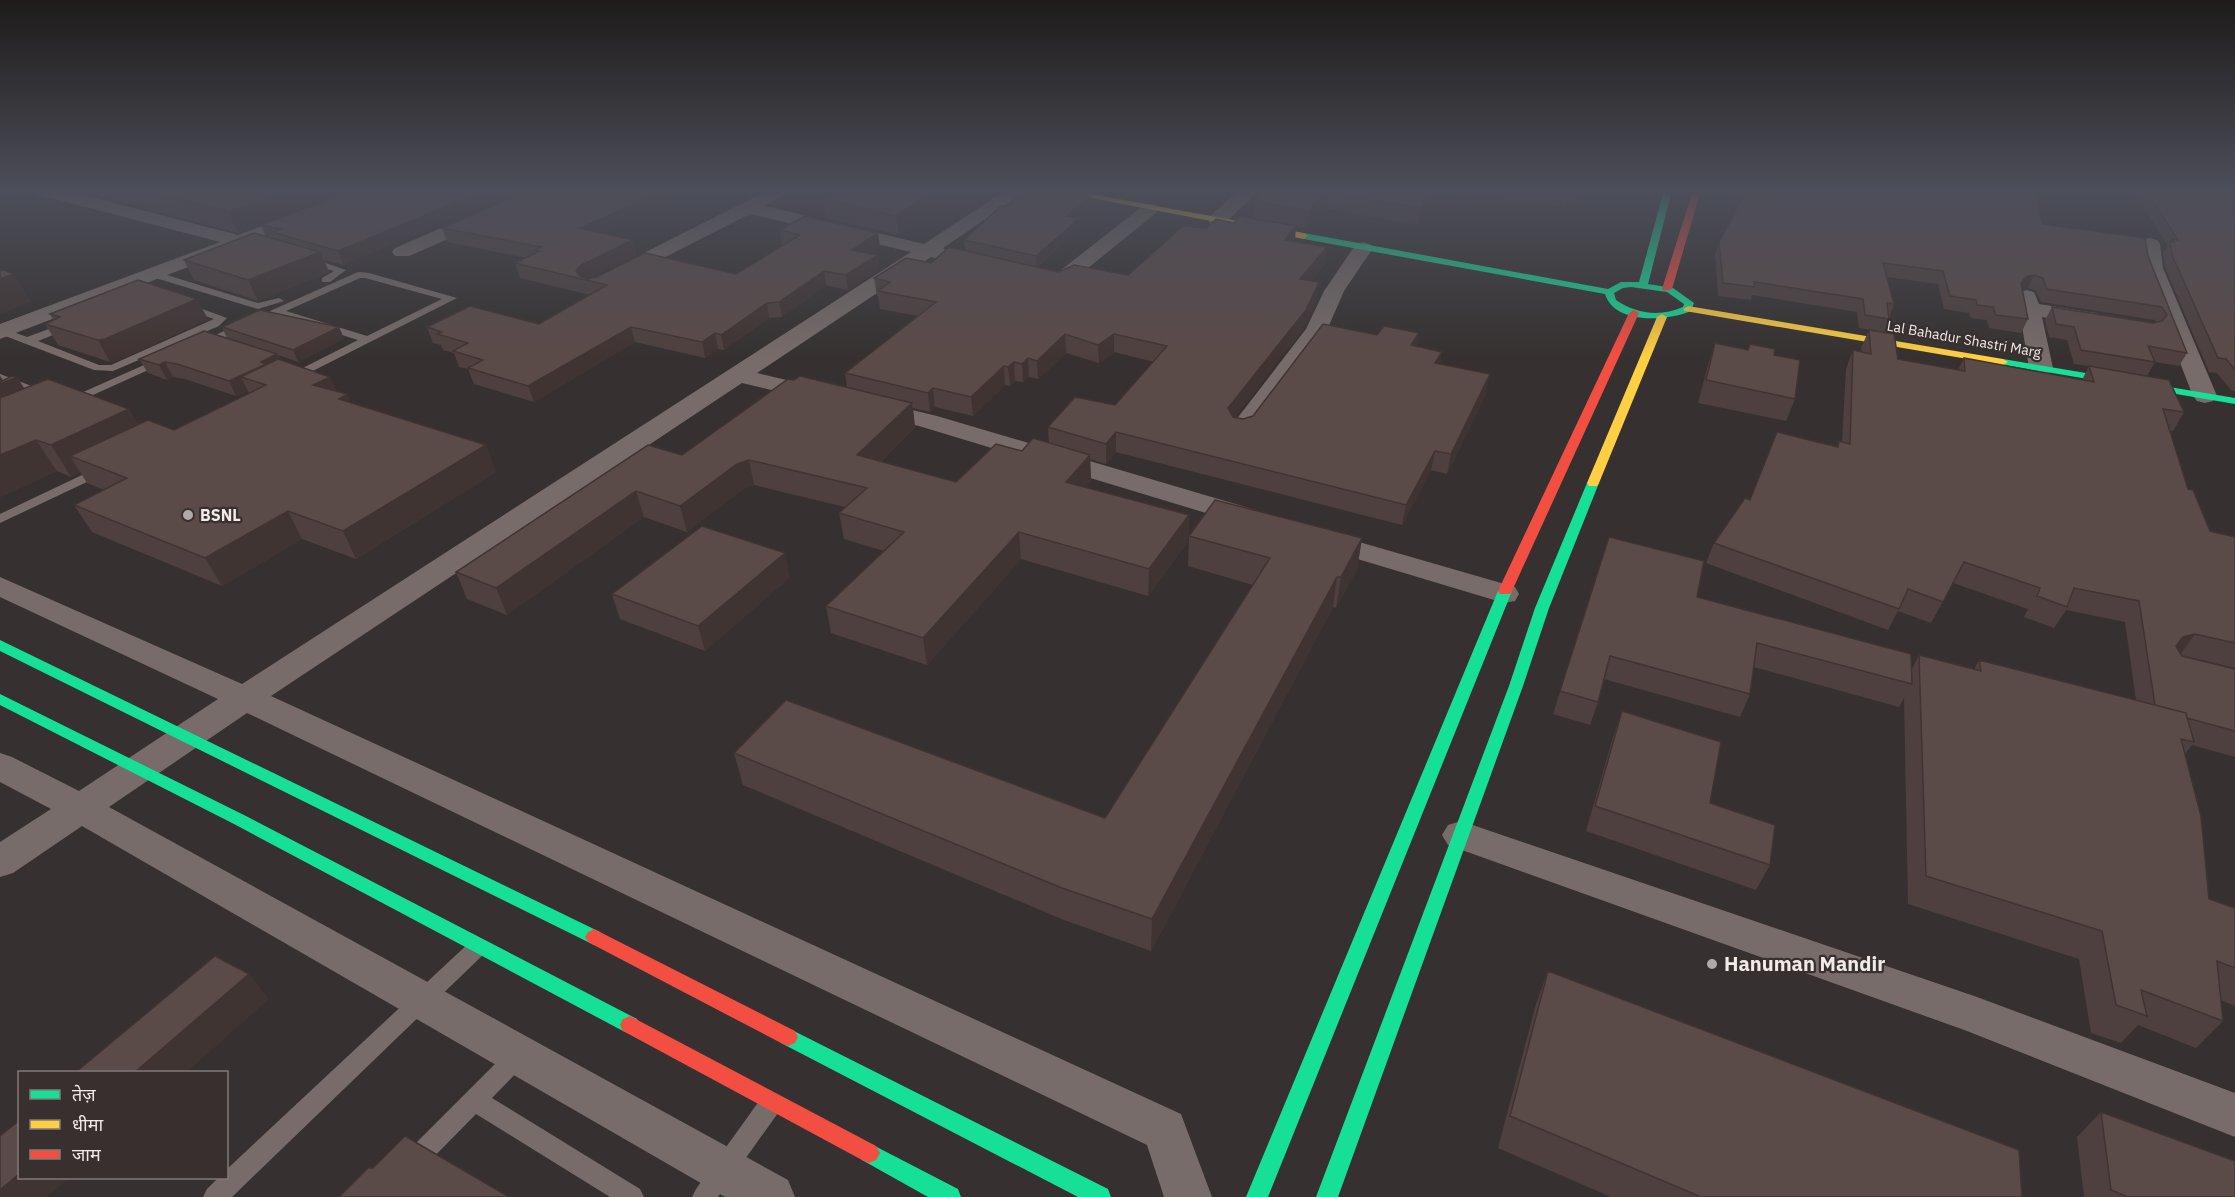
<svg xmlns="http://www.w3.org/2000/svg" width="2235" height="1197" font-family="'IBM Plex Sans','Noto Sans Devanagari',sans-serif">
<rect width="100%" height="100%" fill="#363130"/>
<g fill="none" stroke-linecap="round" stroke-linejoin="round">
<path fill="#776c69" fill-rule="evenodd" d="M305,258H311L346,270L330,282H322V278L334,271L305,262Z
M149,272H157L258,303L279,298L284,301L258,309L149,276Z
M358,272L369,273L457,298L289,383L285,381V377L358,340L277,315L205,346L201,347L195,344ZM360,278H365L442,299L367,336L286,311Z
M186,303L227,318L219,326L113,371L94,370L0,334L2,328L27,337L65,323H73V327L38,341L99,365H111L214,319L182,308L181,306Z
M162,357L166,358V362L73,404H65L63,401Z
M0,374L42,390L45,397L0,420V411L33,395L0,381Z
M101,466L106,467L108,470L106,473L0,523V514Z
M478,938L485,941L488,947L485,953L232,1197H203L207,1189L218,1178H226V1170L471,941Z
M519,1045L527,1048L530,1055L527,1062L492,1098L640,1189L644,1197H610L476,1114L419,1172L411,1176L403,1172L399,1164L403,1156L511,1048Z
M770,1094L778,1097L781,1105L778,1113L718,1197H692L696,1189L762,1097Z"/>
<path fill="#776c69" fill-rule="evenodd" d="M33,190H64L238,235L356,190H382L379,194L0,339V324L220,242L36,194Z
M529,190H554L551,194L409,256H395L392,252L395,248Z
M769,190H792L765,206L924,244L1006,190H1028L943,248L949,253L946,257L939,259L931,257L757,373L825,389L829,394L825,399L817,401L742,383L271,696L1181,1114L1212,1197H1164L1147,1145L247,713L109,807L788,1180L795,1197H725L82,826L13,873L0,877V842L51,809L0,782V753L12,757L79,791L218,699L0,597V577L242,684L911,252L750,214L624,278H610L607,274L610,270Z
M1239,190H1259L1224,224H1210L1208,220L1210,216Z
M1150,204L1156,205L1159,209L1156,213L1067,285L1060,287L1037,281L1034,277L1037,273L1044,271L1056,274L1144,205Z
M2150,238L2157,240L2160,244L2163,268L2217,396L2213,401L2205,403L2197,401L2193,396L2143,268L2140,244L2143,240Z
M1363,242L1370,244L1373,248L1344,291L1327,330L1250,434L1241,436L1232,434L1229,429L1306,329L1324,291L1356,244Z
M2027,290L2034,292L2039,304L2089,312L2097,313L2100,318L2097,323L2089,324L2042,317L2053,368L2049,373L2041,375L2033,373L2029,368L2017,296L2020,292Z
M875,401L937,416L1259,511L1263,517L1259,523L1249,525L1239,523L919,426L866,413L863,408L866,403Z
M1321,531L1515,587L1519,594L1515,601L1504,603L1311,545L1307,539L1311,533Z
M1461,821L1977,997L2235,1093V1137L1967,1031L1448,845L1442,835L1448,825Z"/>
<path fill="#16e098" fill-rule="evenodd" d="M1664,190H1672L1648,284L1673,288L1694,303L1691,311C1667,321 1615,325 1605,294L1304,239L1300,236L1304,233L1608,289L1621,282H1639ZM1631,287L1667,292L1684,304L1683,307C1660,317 1636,314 1616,300L1614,293L1623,288Z
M2003,359L2235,398V404L1999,364V360Z
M1593,479L1599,483L1549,608L1523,686L1338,1197H1316L1509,686L1535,608L1587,483Z
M1505,587L1512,591L1268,1197H1246L1498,591Z
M0,640L600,932L603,937L600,942L594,945L588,942L0,651Z
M0,694L246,816L637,1019L640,1025L637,1031L630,1034L623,1031L234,824L0,705Z
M788,1028L1108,1189L1111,1197H1078L781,1043L778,1037L781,1031Z
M869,1143L958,1189L961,1197H928L862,1160L858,1153L862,1146Z"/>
<path fill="#ffcf43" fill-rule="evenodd" d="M1050,190H1069L1304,233L1308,236L1304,239Z
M1688,306L2003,359L2008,362L2003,365L1685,311L1683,309Z
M1662,314L1667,317L1599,483L1597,486H1589L1587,483L1657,317Z"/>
<path fill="#f24e42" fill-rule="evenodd" d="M1693,190H1701L1672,289L1664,291L1662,289Z
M1634,310L1639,313L1512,591L1510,594H1500L1498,591L1629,313Z
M594,929L795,1031L798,1037L795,1043L788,1046L781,1043L588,942L585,937L588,932Z
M630,1016L876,1146L880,1153L876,1160L869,1163L862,1160L623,1031L620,1025L623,1019Z"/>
</g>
<path fill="#4e403e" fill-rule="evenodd" d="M74,190H349L238,233Z
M354,190L344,265L324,260L329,272L258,301L194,280L184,260L266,237L261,225Z
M839,190H938L940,207L899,235L826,218L823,199Z
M1265,190H1578L1574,204L1567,203L1565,207L1444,191L1418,225L1323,208L1307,228L1253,218L1254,201Z
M2133,190H2235V391L2231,390L2217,373L2209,372L2165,267L2163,253L2168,246Z
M1091,195L1092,205L1077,217L1080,228L1037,267L1059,272L1128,275L1295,241L1325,264L1311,281L1317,300L1304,328L1235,417L1243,419L1253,416L1377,335L1419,333L1417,346L1440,364L1486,393L1447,474L1431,470L1402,525L1116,452L1106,464L1090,459L1091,481L1085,487L1189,515L1188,541L1148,596L1021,559L927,665L831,633L826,606L884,551L844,539L839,513L845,507L754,485L743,489L687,532L644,517L507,615L467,599L456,572L682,455L794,380L847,387L845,373L918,316L880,309L878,296H877L874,278L931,263L965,251L964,240L1005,207ZM1114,352L1154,362L1115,405L1048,427L1049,443L1022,451L956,482L880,462L915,427L913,408L930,412L935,407L973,416L1005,385L1010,386L1015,381L1023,382L1029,377L1038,379L1066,353L1099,363Z
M624,224L604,233L637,254L587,279L736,274L784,245H782L780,230L880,247L870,254L879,270L848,290L826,285L782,317L769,318L724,350L718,349L705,358L635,342L534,402L474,384L468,369L459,367L454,353L443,350L441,345L433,343L427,327L539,324L590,295L520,278L515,263L526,258L447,242L442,228Z
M2043,224L2148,256L2187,353L2179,366L2155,362L2147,376L2184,412L2173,431H2170L2188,489L2210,531L2235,537V668L2181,655L2235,669V757L2192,745L2185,754L2209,899L2235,908V1006L2221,1000L2223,1021L2196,1048L2138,1025L2121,1043L2091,1033L2079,959L1908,904L1904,698L1899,707L1754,667L1750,694L1740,717L1604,679L1598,702L1590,725L1553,714L1609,537L1697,597L1912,669L1919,655L1974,670L1979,660L2136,700L2125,622L2066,610L2054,628L2024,617L2028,609L1953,583L1931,623L1898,611L1888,630L1706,563L1714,543L1750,500L1837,446L1839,441L1842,442L1846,369L1853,350L1862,352L1861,348L1869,330L1898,359L1958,370L1964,358L2082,380L2089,366L2074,364L2067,340L2049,337L2045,320L2052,307L2153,323L2156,322L2155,320L2041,302L2036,291L2028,288L2022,289L2028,319L2021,333L1989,328L1987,320L1971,318L1969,313L1944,309L1938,284L1887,277L1894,304L1884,332L1859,328L1857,312L1752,295L1751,300L1718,296L1715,254L1719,242Z
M50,314L208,319L117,361L110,362L58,345L45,324L53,320Z
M222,327L344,338L298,362L278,355L280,360L336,391L347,394L351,403L496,472L356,559L302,539L222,586L92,532L74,505L104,490L87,483L80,472L71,477L57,471L0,497V376L3,380L17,377L24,388L129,409L138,425L174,430L249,393L248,391L236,396L185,379L173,377L167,380L148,373L139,359L227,338Z
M1715,343L1748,350L1750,344L1774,355L1795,399L1786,421L1698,403L1708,365Z
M1189,536L1362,538L1357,569L1336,608L1333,607L1151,951L1064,920L743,785L734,753L1105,818L1253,585L1188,566Z
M790,577L705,651L620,619L612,594Z
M1622,711L1770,865L1756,890L1586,831L1613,737Z
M1548,971L2022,1197H1611L1498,1148L1536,1004Z
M2101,1112L2235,1197H2084L2077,1137Z"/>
<path fill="#403432" d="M0,190H23L0,198Z
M287,190H349L238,233L228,212Z
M486,190H522L344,265L338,251Z
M656,190H683L624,224L584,242L580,228Z
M936,190H938L940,207L899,235L896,216Z
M1434,190H1444L1418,225L1420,208Z
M1325,192L1323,208L1307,228L1309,211Z
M1091,195L1092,205L1067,226V216Z
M1080,218V228L1036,267V256Z
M1296,226L1295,243L1285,240Z
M878,233L880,247L854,265L852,250Z
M633,240L637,254L585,280L579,279L576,271L581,265Z
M1327,247L1325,264L1299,296L1300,279Z
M320,252L329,272L258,301L248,280Z
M878,255L879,270L848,290L846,275Z
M824,271L826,285L782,317L779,302Z
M14,274L31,302L0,314V279Z
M2034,275L2028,288L2019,290L2021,283L2026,277Z
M1319,282L1317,300L1304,328L1227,428L1228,408Z
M197,299L208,319L117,361L110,362L98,340Z
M767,303L769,318L724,350L721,335Z
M339,327L344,338L298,362L293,350Z
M631,327L635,342L534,402L528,386Z
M715,333L718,349L705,358L702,342Z
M1419,333L1416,351L1411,345Z
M1065,334L1066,353L1038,379L1037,361Z
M1114,334V352L1099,363L1098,345Z
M1442,352L1439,370L1435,363Z
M277,354L284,369L241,377L248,391L236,396L229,381L261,362Z
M1028,358L1029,377L1023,382L1022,364Z
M165,362L173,377L167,380L159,365Z
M1014,362L1015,381L1010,386L1008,367Z
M1004,366L1005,385L973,416L971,397Z
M1490,374L1486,393L1447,474L1451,454Z
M0,376L4,383L17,377L36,408L0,424Z
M330,377L340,398L347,394L359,420L313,385Z
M933,388L935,407L930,412L928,393Z
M912,403L915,427L861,481L857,455Z
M129,409L147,440L70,456L80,472L71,477L51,445Z
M1116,432V452L1106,464V444Z
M36,440L57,471L0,497V455Z
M486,445L496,472L356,559L343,531Z
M1435,451L1431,470L1402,525L1406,505Z
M1090,455L1091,481L1067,508L1066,482Z
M749,460L754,485L743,489L687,532L680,506L737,464Z
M636,491L644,517L507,615L496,588Z
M288,511L302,539L222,586L205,558Z
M1189,515L1188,541L1148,596L1149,569Z
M1019,532L1021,559L927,665L923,638Z
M1362,538L1357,569L1336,608L1341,577Z
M785,553L790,577L705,651L698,626Z
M1337,577L1333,607L1151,951L1152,919Z
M2195,634L2180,655L2167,658L2183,637Z
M249,974L269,999L187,1072H135Z
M20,1173V1178H69L47,1197H0V1190Z"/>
<path fill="#5b4b48" stroke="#403432" stroke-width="1.5" d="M143,190H287L228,212Z
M354,190H486L338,251L272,232L281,229L261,225Z
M530,190H656L621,210L580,228L633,240L581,265L576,271L580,276L588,279L596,277L645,253L736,274L800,235L780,230L805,216L878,233L852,250L878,255L846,275L824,271L779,302L767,303L721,335L715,333L702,342L631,327L528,386L468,368L483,360L453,351L468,343L437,334L442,332L427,327L470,306L539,324L607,285L515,263L539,251L535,250L541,247L442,228Z
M839,190H936L896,216L823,199Z
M1027,190H1067L1091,195L1067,216L1080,218L1036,256L964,240L1001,206L1005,207Z
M1265,190H1434L1420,208L1325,192L1309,211L1254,201Z
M1747,190H2034L2043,224L2145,238L2148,256L2187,353L2148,346L2155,362L2081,350L2074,327L2056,324L2052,307L2153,323L2162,321L2167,315L2162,307L2047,289L2043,278L2034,275L2026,277L2021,283L2028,319L1996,315L1993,307L1977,305L1976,300L1950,296L1943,271L1883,263L1894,304L1887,303L1889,319L1865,315L1863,299L1754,282L1755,287L1723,283L1719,242Z
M2146,190H2235V370L2226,359L2218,358L2172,255L2170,241L2174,242L2172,239L2178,240Z
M1240,216L1296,226L1285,240L1327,247L1300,279L1319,282L1306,310L1228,408L1233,417L1243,419L1253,416L1323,324L1377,335L1384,326L1419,333L1411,345L1442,352L1435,363L1490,374L1451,454L1435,451L1406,505L1116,432L1106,444L1048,427L1075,397L1115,405L1167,346L1114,334L1098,345L1065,334L1037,361L1028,358L1022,364L1014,362L1008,367L1004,366L971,397L933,388L928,393L845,373L936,302L878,291L890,282L874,278L906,258L931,263L949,247L1059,272L1074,265L1128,275L1183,226L1207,228L1216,219L1234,223Z
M254,233L320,252L248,280L184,260Z
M0,269L14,274L0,279Z
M138,280L197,299L105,339L98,340L45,324L60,317L50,314Z
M260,310L339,327L293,350L222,327Z
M1869,330L1894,334L1898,359L1965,371L1964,358L2094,382L2089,366L2169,380L2184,412L2163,409L2188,489L2193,490L2210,531L2235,537V643L2195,634L2183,637L2176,646L2182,656L2235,669V731L2187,718L2186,713L2155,705L2139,601L2074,588L2067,607L2037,596L2040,588L1964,562L1943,602L1908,589L1899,609L1714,543L1745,498L1750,500L1777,432L1838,447L1839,441L1850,444L1853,350L1871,354Z
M204,331L277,354L261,362L266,364L229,381L177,364L165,362L159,365L139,359Z
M1715,343L1748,350L1750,344L1775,349L1774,355L1800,360L1795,399L1706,380Z
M278,359L330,377L313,385L347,394L339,399L486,445L343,531L288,511L205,558L74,505L127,478L70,456L148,420L174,430L266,385L241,377Z
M12,376L17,377L0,384V382Z
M800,376L912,403L857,455L956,482L996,444L1022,451L1033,438L1090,455L1066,482L1189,515L1149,569L1019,532L923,638L826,606L904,532L839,513L867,488L749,460L737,464L680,506L636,491L496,588L456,572L648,445L682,455L788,379L794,380Z
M48,379L129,409L51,445L36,440L0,455V398Z
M1215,500L1362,538L1341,577H1337L1152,919L1062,888L734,753L786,700L1105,818L1270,558L1189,536Z
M702,526L785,553L698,626L612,594Z
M1609,537L1704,561L1697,597L1911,654L1912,684L1757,643L1750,694L1610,656L1598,702L1560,691Z
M1919,655L1981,671L1979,660L2186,713L2194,742L2181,739L2201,816L2209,899L2235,908V968L2217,961L2223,1021L2141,990L2147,1016L2116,1005L2102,931L1926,876Z
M1622,711L1721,742L1710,803L1775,825L1770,865L1595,806Z
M215,956L249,974L135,1072H76Z
M1548,971L2019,1150L2022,1197H1701L1510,1116Z
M2101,1112L2235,1161V1197H2128L2111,1190Z
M20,1120V1173L0,1190V1136Z
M405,1136L509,1197H339L368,1168H373Z"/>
<linearGradient id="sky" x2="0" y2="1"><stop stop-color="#1e1b1a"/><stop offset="0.53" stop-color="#4c4e59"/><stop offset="1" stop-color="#4c4e59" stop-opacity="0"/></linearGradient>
<rect width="2235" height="358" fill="url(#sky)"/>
<g fill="#afa9a8" stroke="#38302e" stroke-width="2">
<circle cx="188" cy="515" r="6"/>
<circle cx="1712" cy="964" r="6"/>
</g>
<g text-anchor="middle" stroke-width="4.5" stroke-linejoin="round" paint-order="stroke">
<g font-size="14" fill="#f0eae9" stroke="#38302e">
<text transform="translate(1964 339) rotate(10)" y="5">Lal Bahadur Shastri Marg</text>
</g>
<g font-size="16" font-weight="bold" fill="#f0eae9" stroke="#38302e" text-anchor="start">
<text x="200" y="521">BSNL</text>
</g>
<g font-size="20" font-weight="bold" fill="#f0eae9" stroke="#38302e" text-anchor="start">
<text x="1724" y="971">Hanuman Mandir</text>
</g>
</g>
<rect x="18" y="1071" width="210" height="108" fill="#38302e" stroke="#827a79" stroke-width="1.5"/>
<rect x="30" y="1090" width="30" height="9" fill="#16e098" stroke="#827a79" stroke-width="1.5"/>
<text x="72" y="1101" font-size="18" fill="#f0eae9">तेज़</text>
<rect x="30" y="1120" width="30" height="9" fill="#ffcf43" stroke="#827a79" stroke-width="1.5"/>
<text x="72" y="1131" font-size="18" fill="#f0eae9">धीमा</text>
<rect x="30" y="1150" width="30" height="9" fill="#f24e42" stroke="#827a79" stroke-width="1.5"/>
<text x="72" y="1161" font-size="18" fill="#f0eae9">जाम</text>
</svg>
